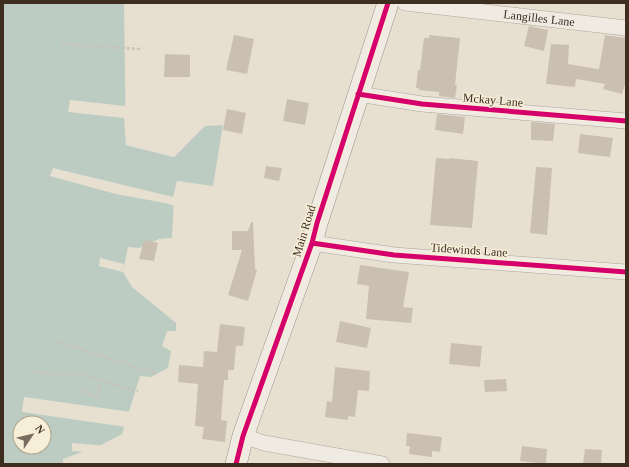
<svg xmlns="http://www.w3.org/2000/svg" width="629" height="467" font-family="'Times New Roman',serif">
<rect width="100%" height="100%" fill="#e7e0d1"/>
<path fill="#bcccc2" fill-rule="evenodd" d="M3,3H124L126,145L174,157L205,126L223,125L213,186L177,181L174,197L172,238L159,239L139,248L128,247L123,272L132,287L176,323V331H167L162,346L171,351L168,368L151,377L140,376L122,434L101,445L63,459V464H3ZM20,423H44V447H20Z"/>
<path fill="#e7e0d1" d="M127,91L128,144L173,155L201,126L202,128L174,157L126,145L124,118L68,112L70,100L125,106Z
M53,168L173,197L177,181L215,187L213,188L179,183L175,206L165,203L116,194L50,176Z
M100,258L124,264L123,272L99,266Z
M24,397L131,412L126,427L22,412Z
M72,443L96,445L104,446L88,452L72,451Z"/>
<path fill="#cbbfb2" d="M529,26L548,30L544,51L524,46Z
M234,35L254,39L247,74L226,70Z
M429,35L460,38L455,85H457L455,98L439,96V92L419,90V88H416L418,70H420L424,38H429Z
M605,35L626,38V81L622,94L603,89L605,84L576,79L575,87L546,84L551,44L569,45L568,64L597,69H599Z
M165,54L190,55V77H164Z
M287,99L309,103L305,125L283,121Z
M227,109L246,113L242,134L223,130Z
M437,114L465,117L463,134L435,130Z
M531,122L555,124L553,141L531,140Z
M580,134L613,138L610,157L578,153Z
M436,158L449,159V158L478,161L472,228L430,225Z
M266,166L282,168L279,181L264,178Z
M536,167L552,168L547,235L530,233Z
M251,222H253L255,269L257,270L248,301L228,295L242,250H232V231H248Z
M144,240L158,243L154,261L139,259Z
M360,265L409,272L403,307L413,308L411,323L366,319L369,286L357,284Z
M340,321L371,328L367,348L336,342Z
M220,324L245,327L243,346H236L234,370H228V380H224L221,420L227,421L225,442L202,439L204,427L195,426L198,384L178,382L179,365L203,367L204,351L217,352Z
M451,343L482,346L480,367L449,364Z
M335,367L370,371L369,391L358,390L355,417L348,416V420L325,417L327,401L332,402Z
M506,379L507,391L485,392L484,380Z
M407,433L442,437L440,452L432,451V457L409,454L410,446H406Z
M522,446L547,449L546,464L520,461Z
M585,449L602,450L601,464H583Z"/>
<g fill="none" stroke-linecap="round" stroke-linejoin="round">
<defs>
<g id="street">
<path id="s1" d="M405,3L626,28"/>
<path d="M358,94L422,104L626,121"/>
<path d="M312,243L394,255L626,272"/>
<path d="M243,436L264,443L382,464"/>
</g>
<path id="secondary" d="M236,464L243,436L312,243L317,223L388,3"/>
</defs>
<use href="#street" stroke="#ada599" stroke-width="16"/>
<use href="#secondary" stroke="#9c958a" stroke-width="22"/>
<path stroke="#c8c2b9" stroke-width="2.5" stroke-dasharray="3 2" stroke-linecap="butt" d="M62,44L140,49
M57,341L157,374
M34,373L80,374L138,391
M79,390L97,397L101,380"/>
<use href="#street" stroke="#efebe3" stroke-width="15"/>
<use href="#secondary" stroke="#efebe3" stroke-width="21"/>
<defs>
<path id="cycleway" d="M358,94L422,104L626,121
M312,243L394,255L626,272
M236,464L243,436L312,243L317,223L388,3"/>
</defs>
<use href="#cycleway" stroke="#f7eed8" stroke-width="8"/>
<use href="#cycleway" stroke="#d6006c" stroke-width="5"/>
</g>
<g text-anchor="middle" stroke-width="3" stroke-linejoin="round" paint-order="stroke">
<g font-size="12" fill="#3d2e20" stroke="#f7eed8">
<text dy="4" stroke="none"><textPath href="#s1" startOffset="135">Langilles Lane</textPath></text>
<text transform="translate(493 100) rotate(5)" y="4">Mckay Lane</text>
<text transform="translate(304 231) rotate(-73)" y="4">Main Road</text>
<text transform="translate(469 250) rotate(4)" y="4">Tidewinds Lane</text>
</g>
</g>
<rect width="629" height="467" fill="none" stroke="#3d2e20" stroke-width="8"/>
<g transform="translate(32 435) rotate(55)"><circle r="19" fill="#f7eed8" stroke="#ada18e"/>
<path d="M0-3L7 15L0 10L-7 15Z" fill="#786c5e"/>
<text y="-6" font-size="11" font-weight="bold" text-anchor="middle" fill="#3d2e20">N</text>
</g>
</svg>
